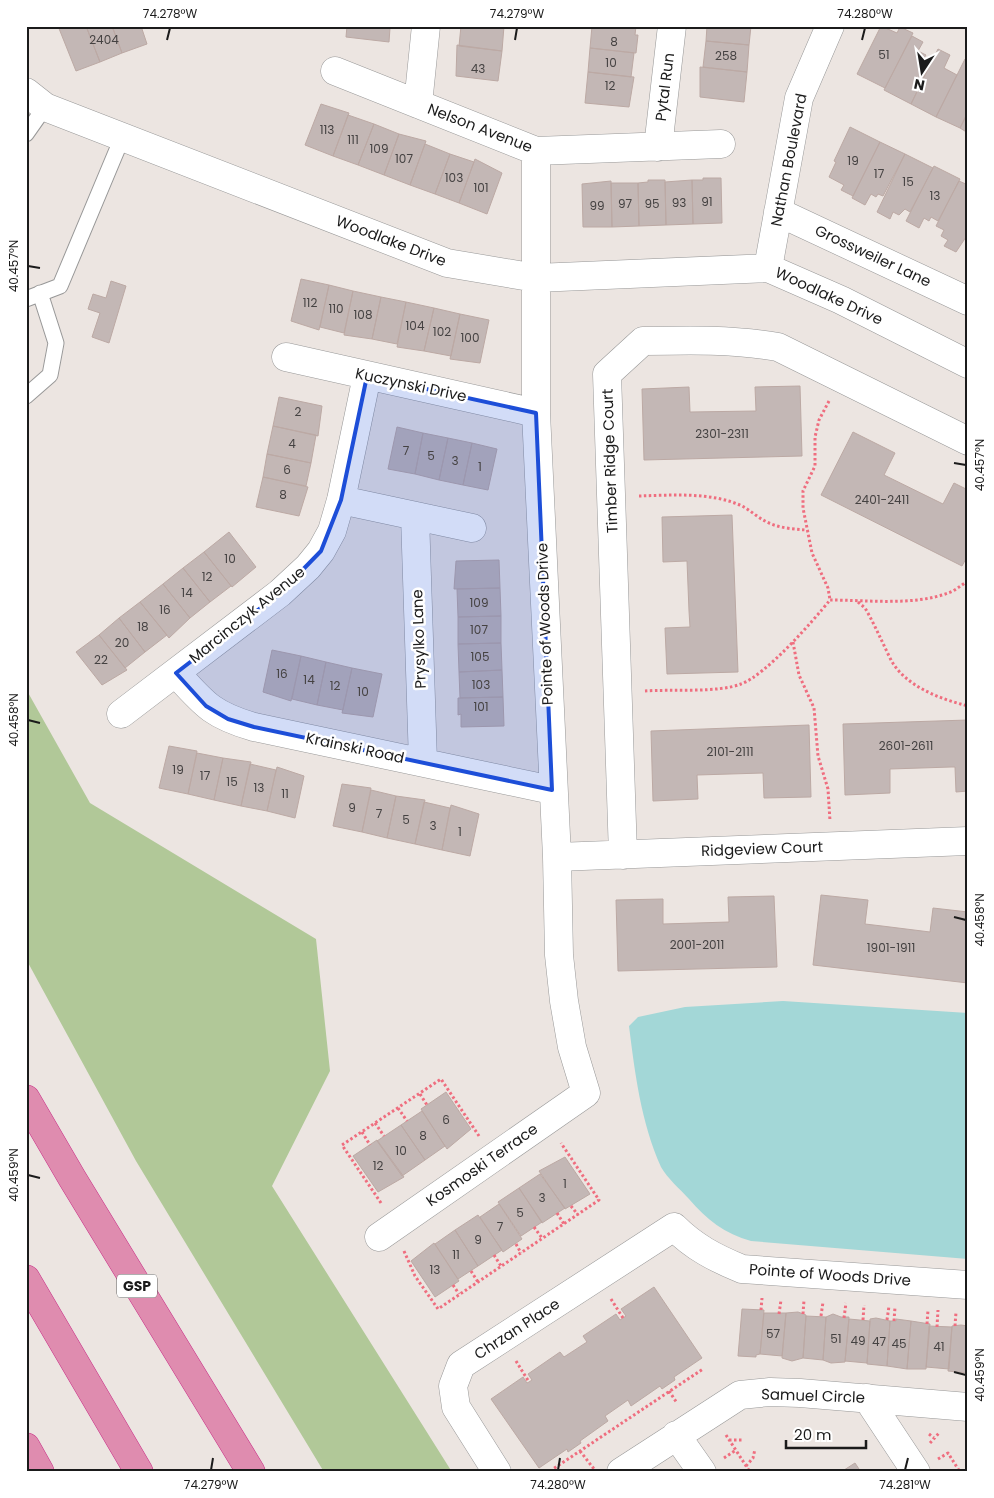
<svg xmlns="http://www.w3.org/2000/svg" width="994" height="1498" font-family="Poppins,sans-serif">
<rect width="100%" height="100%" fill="#ece5e1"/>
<path fill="#b1c898" d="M26,689L90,803L316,939L330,1071L272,1186L452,1472H324L136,1161L26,959Z"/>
<path fill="#a3d7d7" d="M783,1001L968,1013V1259L751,1241C725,1234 706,1219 689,1199C680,1189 667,1178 661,1167C641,1122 635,1074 629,1026L638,1017L685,1007Z"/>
<path fill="#c3b7b5" stroke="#bca9a4" d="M58,26H86L100,62L76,71Z
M86,26H112L122,53L100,62Z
M112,26H141L147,44L122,53Z
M347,26H394L393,28H390L389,42L346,37Z
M461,26H504L502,51L459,46Z
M592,26H636L635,35H638L636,53L590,48Z
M707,26H751L749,45L706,41Z
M881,26L897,33L900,27L913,33L885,88L857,74Z
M912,36L923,42L918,51L926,55L924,58L931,62L911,104L884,90Z
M706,41L749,45L747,72L703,67Z
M457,45L502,51L498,81L456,76Z
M590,48L634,53L631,77L588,72Z
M938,49L950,55L944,68L957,75L936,117L911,104Z
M965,59L968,61V112L960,128L936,117Z
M700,67L747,72L744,102L700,97Z
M588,72L634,77L629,107L585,103Z
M321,104L349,113L333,156L305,145Z
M968,112V133L960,128Z
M348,115L374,124L358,165L333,156Z
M374,124L399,134L384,175L358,165Z
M850,127L880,142L853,196L841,190L844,185L829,177L836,162L834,161Z
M399,134L426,141L410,185L384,175Z
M880,142L905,154L883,196L878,194L876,197L871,194L865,205L852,198Z
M425,144L450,154L435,194L410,185Z
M450,154L474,162L459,203L435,194Z
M905,154L933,168L910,212L905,209L899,215L893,212L890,219L877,212Z
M475,159L502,173L487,214L459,203Z
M934,166L960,179L938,221L931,217L929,221L924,218L919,228L906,221Z
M703,178H721L722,223L693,224L692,180H703Z
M648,180H665L666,225L639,226L638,183L648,182Z
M692,180L693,224L666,225L665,182Z
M611,181L612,227H583L582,184Z
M959,181L968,185V234L956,252L944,246L948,240L941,236L944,230L936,226Z
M611,183H638L639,226L612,227Z
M301,279L329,285L319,330L291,321Z
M111,281L126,286L109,343L92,337L100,313L88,309L93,294L106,298Z
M329,285L353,291L344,333L320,327Z
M353,291L381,297L372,339L344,335Z
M381,297L406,302L397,344L372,339Z
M406,302L434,308L424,351L397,347Z
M434,308L460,314L451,356L424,351Z
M460,314L489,320L480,363L450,359Z
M800,386L802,456L644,460L642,389L689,387L690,412L756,411L755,387Z
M279,397L322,406L318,436L273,426Z
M273,426L316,435L311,463L267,454Z
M397,427L423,433L415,474L388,469Z
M853,432L895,453L884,475L943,504L954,483L968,490V555L962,566L821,495Z
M423,433L448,438L439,480L415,474Z
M448,438L472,443L463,485L439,480Z
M472,443L497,449L488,490L463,485Z
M267,454L311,463L306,486L263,477Z
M263,477L308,487L299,516L256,507Z
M732,515L738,672L667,674L665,628L690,627L689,611L687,561L663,562L662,517Z
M229,532L256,567L232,587L204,552Z
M204,552L231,586L210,602L183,568Z
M499,560L500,588L454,589L456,561Z
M183,568L210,602L190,618L163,584Z
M163,584L190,618L169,638L140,602Z
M500,588L501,616L458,617L457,589Z
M140,602L167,635L145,652L119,618Z
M501,616V643L458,644V617Z
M119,618L145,652L125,668L99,635Z
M99,635L127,670L102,685L76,652Z
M501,643L502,670L459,672L458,644Z
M272,650L301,656L291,701L263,692Z
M301,656L326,662L317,705L292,699Z
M326,662L352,668L343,710L317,705Z
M352,668L382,674L373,717L342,713Z
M502,670L503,697L460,698L459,672Z
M503,697L504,726L461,727V714L458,715V698Z
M968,720V791L956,792L955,767H951L890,769V793L845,795L843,724Z
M809,725L811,797L764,798L763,773L697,775L698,799L653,801L651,731Z
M169,746L197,751L188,794L159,788Z
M197,753L223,758L214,800L188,794Z
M223,758L251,762L241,806L214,800Z
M250,764L276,770L267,811L241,806Z
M277,767L304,776L295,818L267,811Z
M342,784L371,788L362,832L333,826Z
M371,790L396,796L387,838L362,832Z
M396,796L425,800L415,844L387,838Z
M424,802L450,808L442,850L415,844Z
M451,805L479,814L470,856L442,850Z
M821,895L868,900L865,924L882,926L930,932L933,908L968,912V983L813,965Z
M774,896L777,967L618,971L616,900L663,899V924L729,922L728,897Z
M446,1092L471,1129L447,1149L421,1109Z
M422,1111L445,1146L425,1160L401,1125Z
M401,1125L425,1160L402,1176L377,1141Z
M377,1140L404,1177L378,1192L353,1156Z
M565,1157L590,1194L565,1209L539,1171Z
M540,1174L565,1208L542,1223L519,1188Z
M519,1188L542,1222L521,1236L498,1202Z
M499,1204L522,1239L503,1252L480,1217Z
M478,1215L502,1250L478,1266L455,1230Z
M455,1230L478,1266L458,1279L435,1244Z
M434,1243L459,1281L435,1297L411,1261Z
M654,1287L702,1358L674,1377L675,1380L662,1389L660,1386L631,1406L628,1400L605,1416L608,1421L580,1441L581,1443L568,1452L567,1449L539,1468L491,1399L523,1377L527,1383L529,1382L532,1380L528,1374L560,1352L564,1357L587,1342L583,1336L616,1314L620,1320L626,1316L621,1309Z
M742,1309L764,1310L760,1354L756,1355V1357L738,1356Z
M798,1312L806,1315L803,1358L792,1361L782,1358L786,1313Z
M764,1313H786L782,1356L760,1354Z
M833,1314L841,1317H849L845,1362L831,1363L823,1360L826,1317Z
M806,1316L826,1317L823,1360L803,1358Z
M876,1318L890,1321L887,1366L867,1364L870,1321V1319Z
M849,1319L870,1321L867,1363L845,1361Z
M896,1319L911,1321L907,1369L887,1366L890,1321H896Z
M911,1321L930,1324L926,1369H907Z
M961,1325L968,1326V1373L948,1371L952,1326Z
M929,1326L952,1327L949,1369L926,1367Z
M855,1463L861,1472H841Z"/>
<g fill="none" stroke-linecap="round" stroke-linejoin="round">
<defs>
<path id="service" d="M26,134L45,107
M26,299L60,286L122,138
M26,396L50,375L56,343L40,293"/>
<path id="minor" d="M335,71L536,151L721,144
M26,92L45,107L447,263L536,278L768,268L841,300L968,364
M418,104L426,26
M658,147L672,26
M778,212L968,301
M768,268L799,98L830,26
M286,357L536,413
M341,500L472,528
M415,516L423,762
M176,673C204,704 212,715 254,727L552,790
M121,714L280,593L308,567L321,551L332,531L341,500L367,376
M623,855L607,374L643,341C689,340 733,339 778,347L968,441
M557,857L968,841
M379,1237L586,1093L572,1047L564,1001L559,955L557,857L536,413V151
M867,1398L916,1472
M676,1435L702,1472
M497,1472L456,1407L453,1386L461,1365L674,1227C694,1247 715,1258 742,1269L968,1285
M621,1472L740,1395L770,1392L800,1393L968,1407"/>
<path id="motorway" d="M26,1099L72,1178L251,1472
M26,1279L139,1472
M26,1447L40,1472"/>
</defs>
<use href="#service" stroke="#989898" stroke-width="17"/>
<use href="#minor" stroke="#989898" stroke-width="29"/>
<use href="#motorway" stroke="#c82f87" stroke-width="29"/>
<path stroke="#ef6e7f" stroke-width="3" stroke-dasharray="2.5 2.5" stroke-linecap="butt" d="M829,401L819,420L815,437V466L803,491V508L812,553L828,588L830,600
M639,496C672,495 712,492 742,506C750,510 757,517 765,521C777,528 793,529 806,530
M858,602L865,608C875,625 882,642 891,660C905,686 940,699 968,706
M793,642L799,675L814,708L818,756L828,789L830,821
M645,691C672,689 718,693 741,684C766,675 813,621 830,600C866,600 914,606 948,593C955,591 961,585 968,581
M420,1094L427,1105
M398,1108L407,1121
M375,1123L384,1136
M362,1132L370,1145
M381,1203L342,1145L441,1079L479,1136
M571,1206L578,1215
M557,1213L564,1224
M534,1227L542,1238
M516,1244L521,1253
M404,1251L415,1276L438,1309L599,1200L561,1143
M494,1255L501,1266
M471,1271L478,1282
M453,1285L459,1294
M611,1299L623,1318
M761,1310L762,1298
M779,1314L781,1300
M803,1314L804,1300
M821,1316L823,1302
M844,1318L846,1303
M863,1320L864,1305
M887,1320L889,1306
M894,1321L895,1307
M927,1324L928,1310
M955,1326L956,1312
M937,1327L938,1310
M516,1361L529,1382
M669,1391L677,1403
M929,1434L934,1438
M726,1435L750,1472
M729,1440H744
M930,1443L939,1433
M580,1451L594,1469
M724,1458L736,1450
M938,1459L948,1453L960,1472
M746,1466L753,1458L755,1449
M555,1472L553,1469L703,1369"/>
<use href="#service" stroke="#fff" stroke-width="15"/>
<use href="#minor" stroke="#fff" stroke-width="28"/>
<use href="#motorway" stroke="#df8caf" stroke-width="28"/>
</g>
<path fill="#1d4ed8" fill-opacity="0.2" stroke="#1d4ed8" stroke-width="4" stroke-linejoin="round" d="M367,376L536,413L552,790L254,727L228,719L206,706L176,673L280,593L321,551L341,500Z"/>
<path fill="none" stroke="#1b1b1b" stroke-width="2" d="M167,40L170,28M515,40L517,28M862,40L865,28M28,266L40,268M954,463L966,465M28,720L40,723M954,917L966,920M28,1175L40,1178M954,1372L966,1375M211,1470L213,1458M558,1470L560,1458M905,1470L908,1458"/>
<g text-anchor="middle" stroke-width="5" stroke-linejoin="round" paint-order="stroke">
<g font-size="12" fill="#454242">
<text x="104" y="44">2404</text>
<text x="614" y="46">8</text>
<text x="884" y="59">51</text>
<text x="726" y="60">258</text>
<text x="611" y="67">10</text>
<text x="478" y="73">43</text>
<text x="610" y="90">12</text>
<text x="327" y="134">113</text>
<text x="353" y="144">111</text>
<text x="379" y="153">109</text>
<text x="404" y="163">107</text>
<text x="853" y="165">19</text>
<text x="879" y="178">17</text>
<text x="454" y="182">103</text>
<text x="908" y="186">15</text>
<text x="481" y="192">101</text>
<text x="935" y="200">13</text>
<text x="707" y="206">91</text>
<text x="679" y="207">93</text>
<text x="625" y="208">97</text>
<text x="652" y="208">95</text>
<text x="597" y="210">99</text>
<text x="310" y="307">112</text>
<text x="336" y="313">110</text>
<text x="363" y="319">108</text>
<text x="415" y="330">104</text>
<text x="442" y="336">102</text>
<text x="470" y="342">100</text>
<text x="298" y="416">2</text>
<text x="722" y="438">2301-2311</text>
<text x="292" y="448">4</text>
<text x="406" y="455">7</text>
<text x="431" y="460">5</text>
<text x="455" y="465">3</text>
<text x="480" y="471">1</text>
<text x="287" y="474">6</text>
<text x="283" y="499">8</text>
<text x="882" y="504">2401-2411</text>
<text x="230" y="563">10</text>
<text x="207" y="581">12</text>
<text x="187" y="597">14</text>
<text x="479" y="607">109</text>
<text x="165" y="614">16</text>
<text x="143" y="631">18</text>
<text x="479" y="634">107</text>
<text x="122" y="647">20</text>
<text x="480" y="661">105</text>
<text x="101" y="664">22</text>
<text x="282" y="678">16</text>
<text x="309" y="684">14</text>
<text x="481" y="689">103</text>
<text x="335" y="690">12</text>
<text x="363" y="696">10</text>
<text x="481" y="711">101</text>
<text x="906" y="750">2601-2611</text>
<text x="730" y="756">2101-2111</text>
<text x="178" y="774">19</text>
<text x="205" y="780">17</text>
<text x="232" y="786">15</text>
<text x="259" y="792">13</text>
<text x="285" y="798">11</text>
<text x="352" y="812">9</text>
<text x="379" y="818">7</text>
<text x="406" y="824">5</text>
<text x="433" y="830">3</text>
<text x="460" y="836">1</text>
<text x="697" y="949">2001-2011</text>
<text x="891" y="952">1901-1911</text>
<text x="446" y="1124">6</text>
<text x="423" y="1140">8</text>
<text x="401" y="1155">10</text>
<text x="378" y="1170">12</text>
<text x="565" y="1188">1</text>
<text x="542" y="1202">3</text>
<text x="520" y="1217">5</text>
<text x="500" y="1231">7</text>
<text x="478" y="1244">9</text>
<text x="456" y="1259">11</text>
<text x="435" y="1274">13</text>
<text x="773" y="1338">57</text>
<text x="836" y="1343">51</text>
<text x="858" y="1345">49</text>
<text x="879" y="1346">47</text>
<text x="899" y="1348">45</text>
<text x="939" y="1351">41</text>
</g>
<rect fill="#fff" stroke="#5f5f5f" stroke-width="1" x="117" y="1274.5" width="40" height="23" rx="4"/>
<g font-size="14" font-weight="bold" fill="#1b1b1b">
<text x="137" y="1291">GSP</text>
</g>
<g font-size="15" fill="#1b1b1b" stroke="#fff">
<text transform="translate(665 87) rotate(-83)" y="5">Pytal Run</text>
<text transform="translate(480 128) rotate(21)" y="5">Nelson Avenue</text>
<text transform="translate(789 160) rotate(-79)" y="5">Nathan Boulevard</text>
<text transform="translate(391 241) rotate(21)" y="5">Woodlake Drive</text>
<text transform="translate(873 256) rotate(25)" y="5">Grossweiler Lane</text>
<text transform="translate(829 296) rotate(25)" y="5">Woodlake Drive</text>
<text transform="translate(411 385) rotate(12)" y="5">Kuczynski Drive</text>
<text transform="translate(610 461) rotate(-92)" y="5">Timber Ridge Court</text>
<text transform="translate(247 615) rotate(-39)" y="5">Marcinczyk Avenue</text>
<text transform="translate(545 624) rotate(-92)" y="5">Pointe of Woods Drive</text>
<text transform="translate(419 639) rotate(-92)" y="5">Prysylko Lane</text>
<text transform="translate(355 748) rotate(12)" y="5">Krainski Road</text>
<text transform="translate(762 849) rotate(-2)" y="5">Ridgeview Court</text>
<text transform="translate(482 1165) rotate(-35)" y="5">Kosmoski Terrace</text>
<text transform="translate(830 1275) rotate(4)" y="5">Pointe of Woods Drive</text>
<text transform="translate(517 1329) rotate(-33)" y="5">Chrzan Place</text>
<text transform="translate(813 1396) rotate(2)" y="5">Samuel Circle</text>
</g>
</g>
<rect width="994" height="1498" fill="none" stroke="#ffffff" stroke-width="55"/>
<g transform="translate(922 72) rotate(192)" stroke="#ffffff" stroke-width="4" paint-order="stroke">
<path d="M0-4L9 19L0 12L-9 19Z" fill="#1b1b1b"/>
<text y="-8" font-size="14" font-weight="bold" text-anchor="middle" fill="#1b1b1b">N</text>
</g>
<path d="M786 1440v8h80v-8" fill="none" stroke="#1b1b1b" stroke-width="2.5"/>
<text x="794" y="1440" font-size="15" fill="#1b1b1b" stroke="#ffffff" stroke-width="4" paint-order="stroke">20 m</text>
<rect x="28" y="28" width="938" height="1442" fill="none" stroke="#1b1b1b" stroke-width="2"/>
<g font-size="12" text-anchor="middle" fill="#1b1b1b">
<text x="170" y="18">74.278°W</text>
<text x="517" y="18">74.279°W</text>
<text x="865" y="18">74.280°W</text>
<text transform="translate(14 266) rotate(-90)" y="4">40.457°N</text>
<text transform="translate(980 465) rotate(-90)" y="4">40.457°N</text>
<text transform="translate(14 720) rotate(-90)" y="4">40.458°N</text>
<text transform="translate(980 920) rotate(-90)" y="4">40.458°N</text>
<text transform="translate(14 1175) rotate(-90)" y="4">40.459°N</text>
<text transform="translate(980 1375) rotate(-90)" y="4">40.459°N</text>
<text x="211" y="1489">74.279°W</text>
<text x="558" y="1489">74.280°W</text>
<text x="905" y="1489">74.281°W</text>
</g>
</svg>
